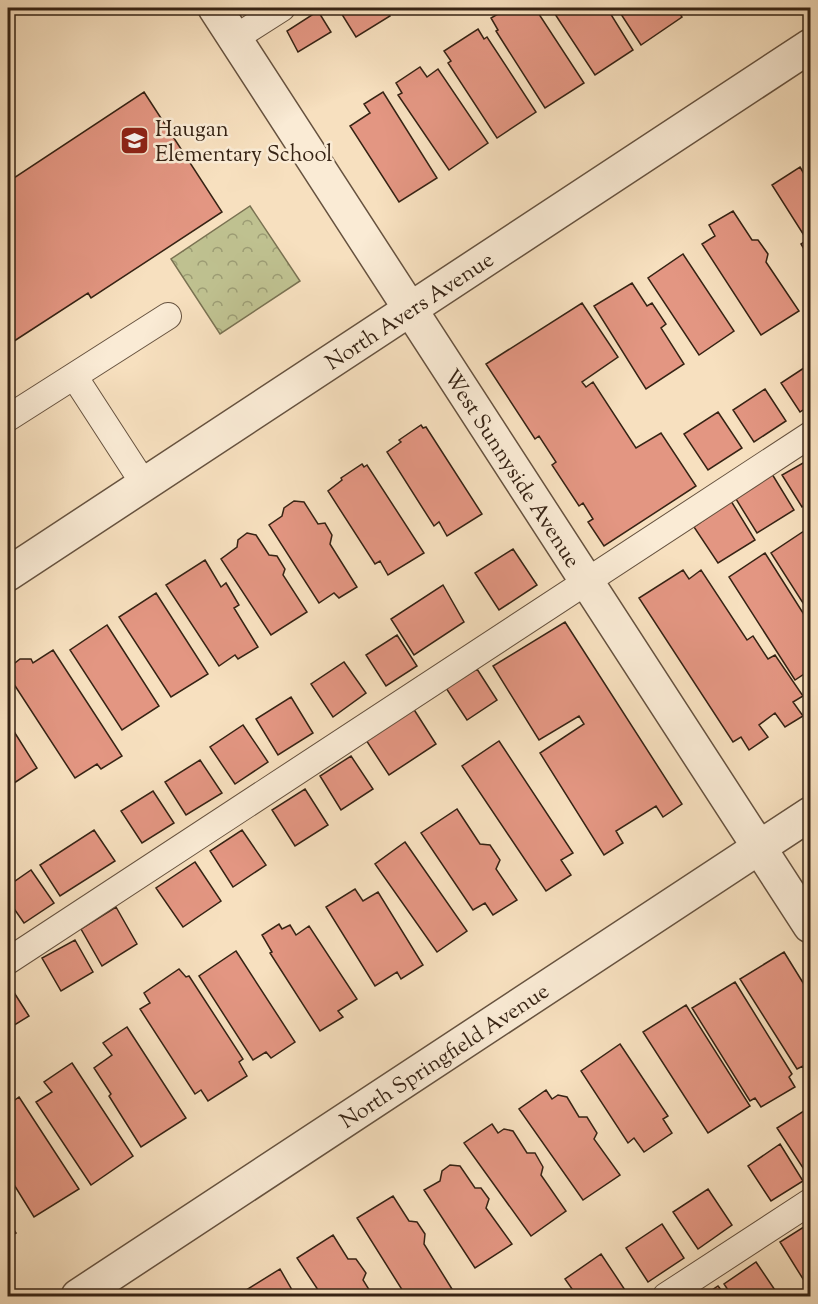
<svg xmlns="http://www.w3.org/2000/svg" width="818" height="1304" font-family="'Sorts Mill Goudy',serif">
<defs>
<pattern id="park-crowns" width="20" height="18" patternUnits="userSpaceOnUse" patternTransform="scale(1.5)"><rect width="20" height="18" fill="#bfc190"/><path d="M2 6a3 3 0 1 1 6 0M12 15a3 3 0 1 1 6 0" fill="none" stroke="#9c9c74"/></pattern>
</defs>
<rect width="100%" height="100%" fill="#f7e0bf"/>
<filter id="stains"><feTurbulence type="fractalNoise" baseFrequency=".00333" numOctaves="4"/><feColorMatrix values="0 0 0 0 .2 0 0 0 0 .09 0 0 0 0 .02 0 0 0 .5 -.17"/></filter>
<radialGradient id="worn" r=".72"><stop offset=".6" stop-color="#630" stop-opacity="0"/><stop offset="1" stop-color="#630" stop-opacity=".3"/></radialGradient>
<path fill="url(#park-crowns)" stroke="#7a7252" stroke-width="1.5" d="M250,206L300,281L220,334L171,259Z"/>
<path fill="#e39682" stroke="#362314" stroke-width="1.5" d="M338,8H385L390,16L356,37Z
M508,8H535L584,83L545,108L496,31L498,30L491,18Z
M551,8H607L633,50L595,75Z
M617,8H676L682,17L641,45Z
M318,11L331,32L298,52L287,31Z
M478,29L484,39L487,37L536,112L497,138L448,63L451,61L444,51Z
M420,67L427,77L438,69L488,143L449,170L398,95L402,93L396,83Z
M144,92L222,212L91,298L88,293L8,345V175L11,180Z
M383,92L437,178L399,202L350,126L370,113L364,104Z
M810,161V174L805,164Z
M800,167L810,184V259L801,244L807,240L772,185Z
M733,211L752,240H758L768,254L766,262L799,311L761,335L702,244L715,236L709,225Z
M683,254L734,331L699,355L648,278Z
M632,283L647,306L652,303L666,324L661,328L684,364L646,389L594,306Z
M582,303L618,357L582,382L586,387L593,382L636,448L661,433L696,486L604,546L588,522L593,519L583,503L579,506L552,465L556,462L539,436L535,439L486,364Z
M810,364V405L800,412L781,383Z
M765,389L786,421L754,442L733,410Z
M718,412L742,448L708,470L684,434Z
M421,425L423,428L426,427L482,514L447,536L439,522L434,526L387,452L401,442L399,440Z
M810,459V502L802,507L782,475Z
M362,464L364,467L367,465L424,553L388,575L380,561L375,564L328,491L342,480L341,478Z
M772,474L794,510L757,533L736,499Z
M294,501L304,502L318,524L325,523L332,535L330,544L357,587L339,598L334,593L319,603L269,525L282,516L284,508Z
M731,501L755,540L718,563L694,527Z
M804,531L810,541V614L771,553Z
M247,533L256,535L269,555L277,556L285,569L283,575L307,612L271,635L221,559L237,547L238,540Z
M513,549L537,585L499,610L475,573Z
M765,553L810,624V670L795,680L729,577Z
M205,560L221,587L226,583L239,605L234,608L258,647L238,659L235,655L219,666L166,585Z
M683,570L689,579L701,570L747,640L753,636L768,659L775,655L803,696L793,702L803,716L785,727L775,713L759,725L768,737L749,750L741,737L733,742L639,598Z
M443,585L464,622L414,655L391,619Z
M156,593L208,674L171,697L119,617Z
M565,622L682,804L663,817L656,806L616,831L623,843L604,855L540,753L584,724L579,716L539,740L493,666Z
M107,625L159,706L122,730L70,650Z
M397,635L417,666L386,686L366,655Z
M53,650L122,756L101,769L97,764L75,778L8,675L10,667L20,659H31L33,663Z
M344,662L366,693L333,717L311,684Z
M477,669L497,700L467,720L446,688Z
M291,697L313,733L278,755L256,719Z
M413,708L436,744L389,775L366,740Z
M8,722L37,768L8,787Z
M243,725L268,762L235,784L210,747Z
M499,741L573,853L561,860L571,875L546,891L462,766Z
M351,756L373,789L341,810L320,776Z
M200,760L222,793L186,815L165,782Z
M305,789L328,825L295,846L272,810Z
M153,791L174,823L142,843L121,811Z
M457,809L480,844L490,845L500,860L496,869L517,900L493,915L485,903L473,910L421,833Z
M94,830L115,861L60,896L40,865Z
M242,830L266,865L233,887L210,851Z
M405,842L467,931L437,952L375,864Z
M195,862L221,901L183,927L156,888Z
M31,870L54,903L24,923L8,900V886Z
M355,889L363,901L378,892L423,965L401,979L397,972L375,986L326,907Z
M116,907L137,944L102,966L81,929Z
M279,924L282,929L290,925L296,935L309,926L357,999L338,1011L343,1017L320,1031L270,953L272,952L262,935Z
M75,940L93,972L61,991L42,958Z
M236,951L295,1042L271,1058L266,1052L253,1060L199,976Z
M784,952L810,994V1076L803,1066L797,1069L740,979Z
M179,969L186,977L189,976L243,1059L239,1062L247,1076L208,1101L201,1090L195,1094L140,1009L150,1003L144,993Z
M735,982L792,1074L789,1077L795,1087L761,1107L755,1098L750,1101L692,1008Z
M8,983L29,1016L8,1029Z
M686,1005L750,1106L708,1133L643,1032Z
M127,1027L186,1118L141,1147L109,1096L111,1094L94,1068L112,1055L103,1043Z
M620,1044L668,1116L663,1119L672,1133L644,1152L634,1138L628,1143L581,1071Z
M72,1063L133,1156L91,1185L36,1102L52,1092L44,1082Z
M546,1090L552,1099L558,1095L567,1097L579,1117H587L597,1133L594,1139L620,1175L583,1200L519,1109Z
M19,1097L79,1189L34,1217L8,1175V1105Z
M810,1107V1167L805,1171L777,1128Z
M492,1124L498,1133L504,1129L513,1131L527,1153H535L543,1167L541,1175L566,1211L531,1236L464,1143Z
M780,1144L803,1181L771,1201L748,1166Z
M450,1165L460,1166L475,1188H481L489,1199L486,1208L512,1244L475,1268L424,1190L440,1181L442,1171Z
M708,1189L732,1225L698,1249L673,1212Z
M393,1196L409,1221L417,1222L425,1234L424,1244L452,1289L440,1296H406L357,1218Z
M8,1206L14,1217L8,1221L16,1233L8,1238Z
M810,1223V1274L803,1279L780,1242Z
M662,1224L684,1258L648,1282L626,1248Z
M333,1235L348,1259H356L366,1273L363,1280L373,1296H322L297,1258Z
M601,1254L625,1290L616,1296H577L565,1279Z
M756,1262L779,1296H732L724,1284Z
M280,1269L295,1295L304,1296H246L243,1292Z
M718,1286L726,1296H703Z"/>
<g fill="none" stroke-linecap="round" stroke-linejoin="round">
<defs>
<path id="service" d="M235,38L282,8
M8,418L74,376
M144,484L74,376L168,316
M8,961L810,435
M666,1296L810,1202"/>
<g id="minor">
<path id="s1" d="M215,8L810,926"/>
<path id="s2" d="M8,574L810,46"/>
<path id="s3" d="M78,1296L810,814"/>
</g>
</defs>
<use href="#service" stroke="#66523f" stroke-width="28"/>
<use href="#minor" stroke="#66523f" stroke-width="36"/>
<use href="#service" stroke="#faebd5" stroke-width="26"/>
<use href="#minor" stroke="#faebd5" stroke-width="33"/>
</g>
<defs>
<symbol id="school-square" viewBox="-11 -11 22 22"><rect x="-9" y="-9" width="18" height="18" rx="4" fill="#8f2418" stroke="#faebd5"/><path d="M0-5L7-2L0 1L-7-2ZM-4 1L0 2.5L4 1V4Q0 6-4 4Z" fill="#fff"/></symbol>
</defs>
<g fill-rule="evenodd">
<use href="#school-square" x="118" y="124" width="33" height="33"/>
</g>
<g text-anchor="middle" stroke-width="5" stroke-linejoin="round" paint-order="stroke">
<g font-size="22" fill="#362314" stroke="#faebd5" text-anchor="start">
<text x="155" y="136">Haugan<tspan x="155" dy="25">Elementary School</tspan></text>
</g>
<g font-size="22" fill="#362314" stroke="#faebd5">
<text dy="8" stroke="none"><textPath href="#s2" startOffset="480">North Avers Avenue</textPath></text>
<text dy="8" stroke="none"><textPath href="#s1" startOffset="548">West Sunnyside Avenue</textPath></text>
<text dy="8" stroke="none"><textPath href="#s3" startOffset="438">North Springfield Avenue</textPath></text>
</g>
</g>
<rect width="818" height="1304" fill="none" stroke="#f7e0bf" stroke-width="30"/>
<rect x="9" y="9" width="800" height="1286" fill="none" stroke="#362314" stroke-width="3"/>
<rect x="15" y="15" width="788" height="1274" fill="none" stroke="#362314" stroke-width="1.5"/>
<rect width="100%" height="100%" filter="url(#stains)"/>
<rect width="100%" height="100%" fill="url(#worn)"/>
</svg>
